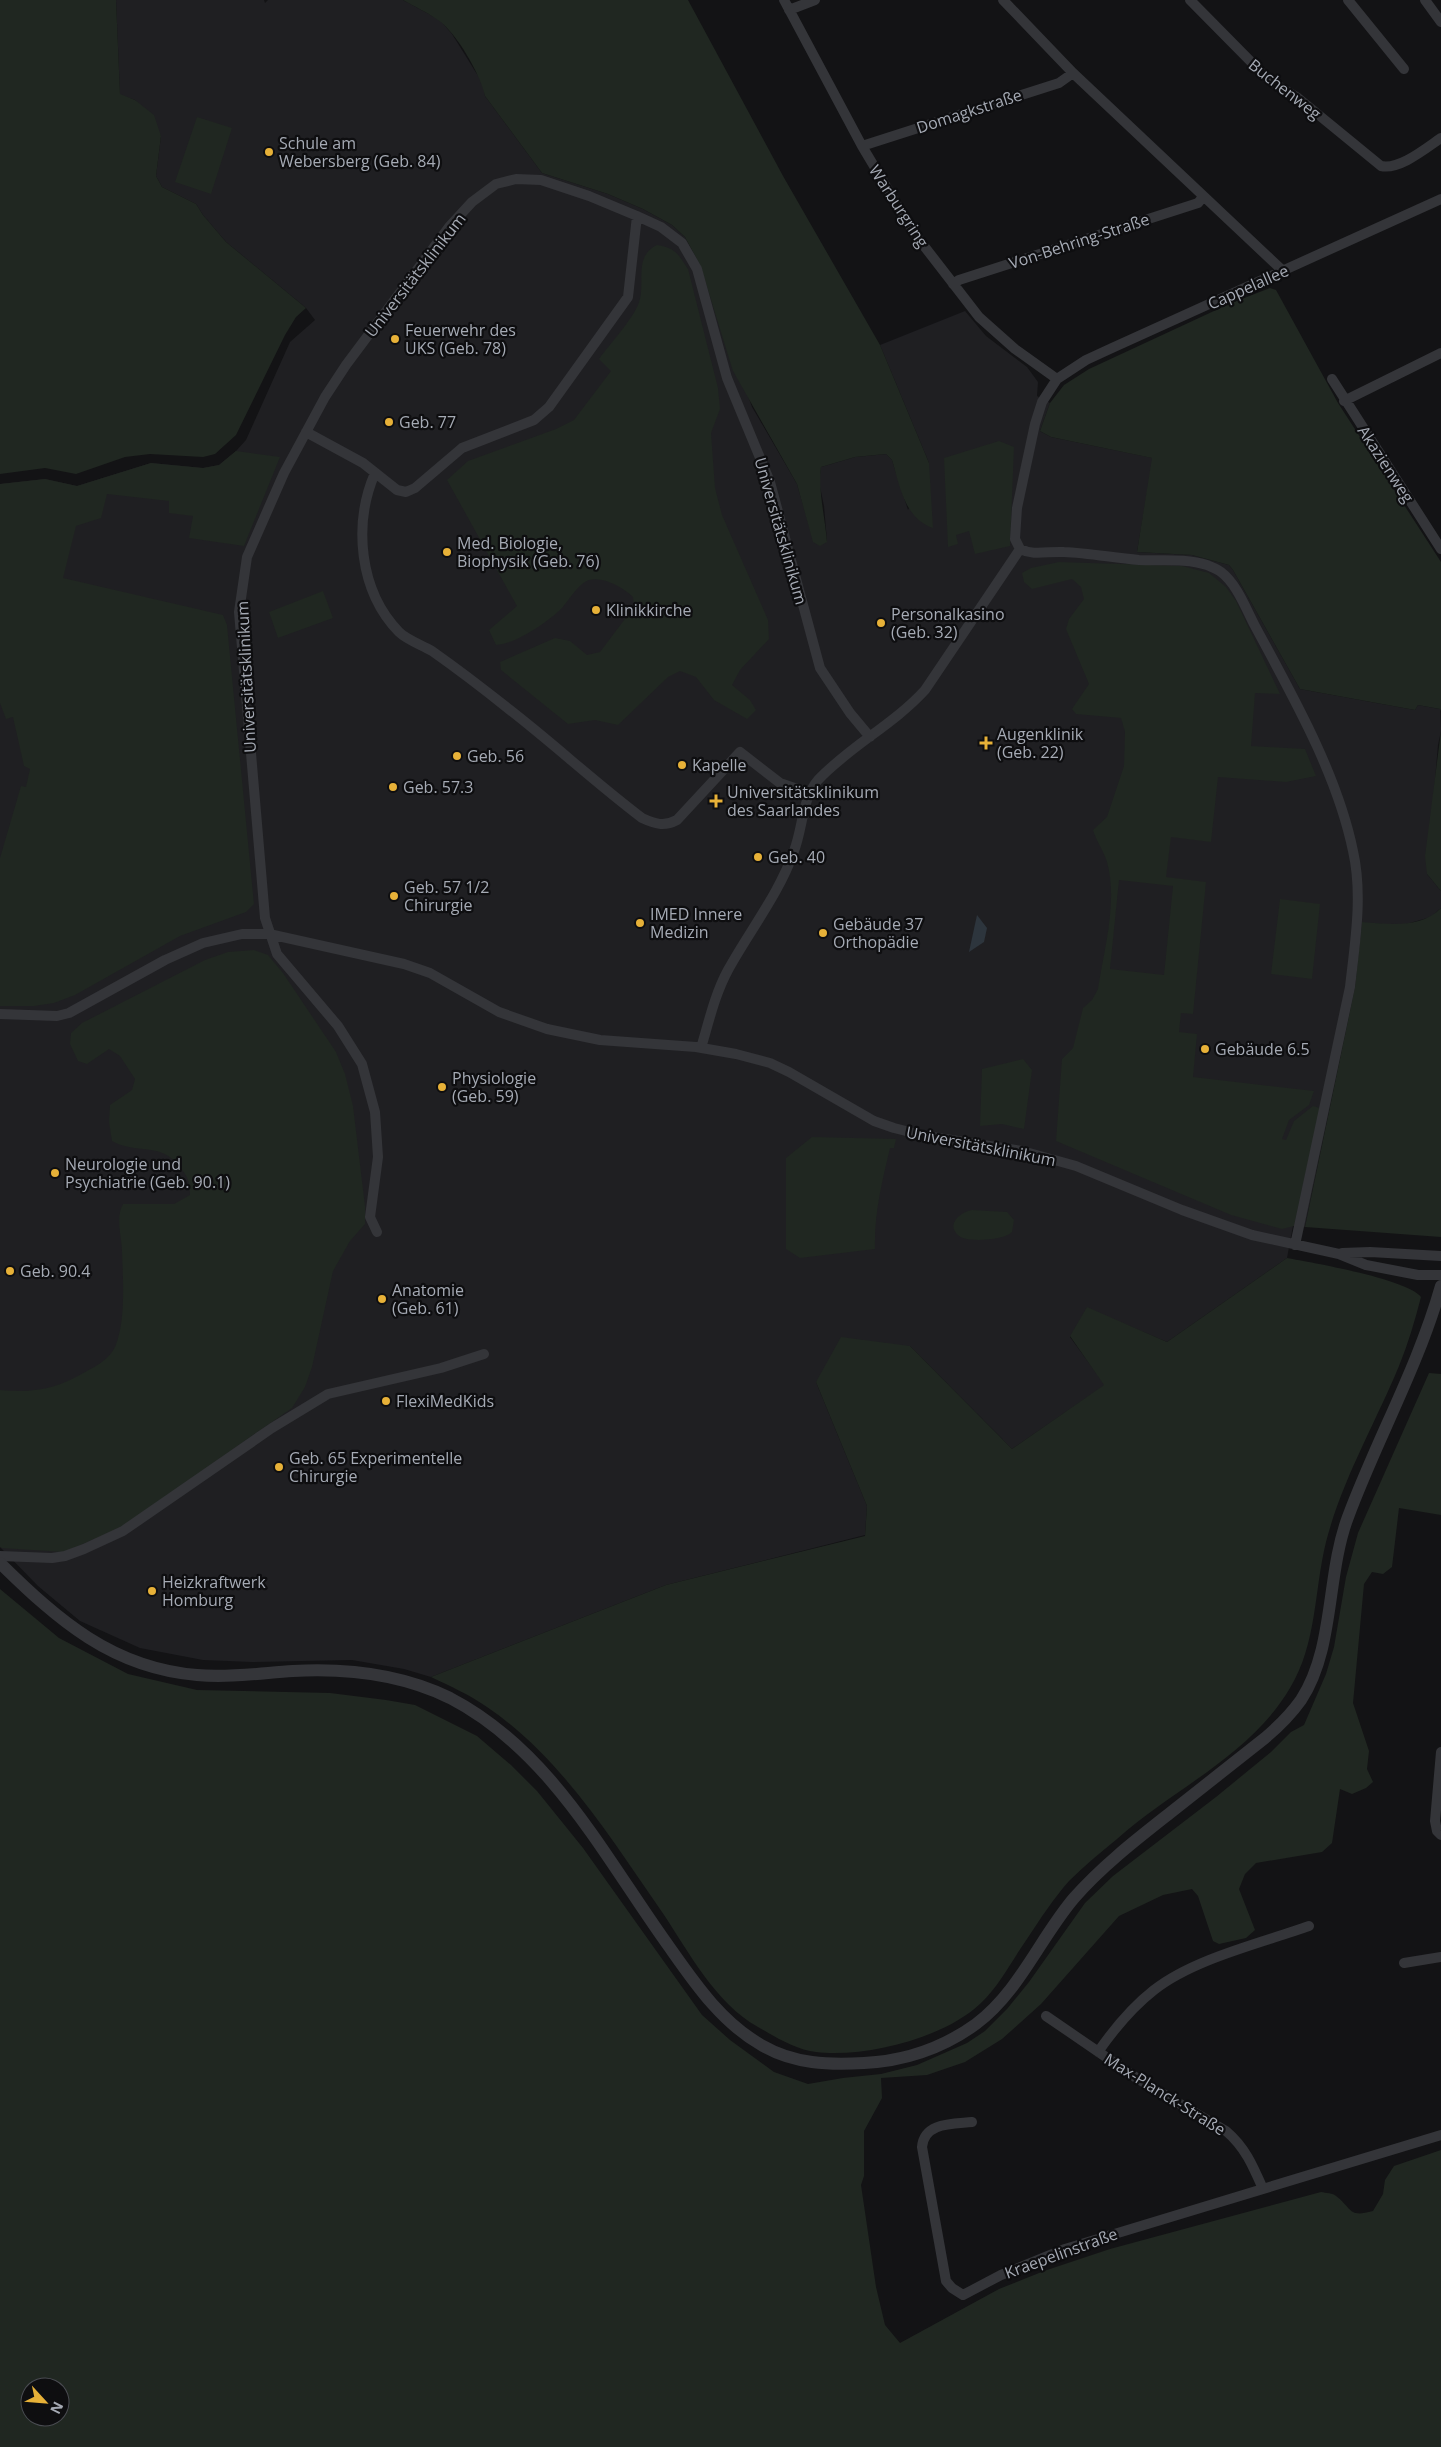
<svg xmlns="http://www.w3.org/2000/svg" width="1441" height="2447" font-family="'Open Sans',sans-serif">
<rect width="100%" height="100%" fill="#131315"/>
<path fill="#1f1f22" d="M116,0H264L265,3L268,0H403L440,20L452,34L475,71L483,83L485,96L542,173L608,194L643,209L672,225L685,237L701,267L752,407L797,484L814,542L827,541L824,506L819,482L821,467L855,457L886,454L892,460L908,510L929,463L880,345L965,311L986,336L1027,367L1038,382L1037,396L1050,403L1040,431L1051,437L1153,458L1137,552L1192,555L1229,565L1233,570L1300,689L1415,710L1418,705L1440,709L1441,731L1438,745L1427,874L1441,891V908L1431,917L1403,925L1362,923L1355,987L1305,1227L1293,1226L1287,1258L1167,1342L1087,1308L1070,1337L1105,1385L1012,1449L910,1346L816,1382L867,1506L865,1535L666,1585L431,1677L404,1669L352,1660L252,1662L203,1660L140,1648L80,1621L38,1586L0,1547V484L45,479L77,486L151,463L203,468L219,465L236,451L246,440L290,342L315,320L306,308L226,242L203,215L196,204L162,187L156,176L161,136L135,100L120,95Z"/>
<path fill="#202721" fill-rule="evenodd" d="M0,0H116L120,94L135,100L154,115L161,136L156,176L162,187L196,204L203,215L226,242L306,308L296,317L285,335L236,435L215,454L203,457L150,454L125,457L76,474L45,468L0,474Z
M403,0H688L783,176L880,345L929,463L933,528C904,518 900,486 892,460L886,454L855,457L821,467C818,491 825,517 827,542L820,546L813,542L797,484L733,371L701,267L685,237L672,225L643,209L608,194L542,173L485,96C481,75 456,32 438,20C427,12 415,7 403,0Z
M197,117L232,128L211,194L175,182Z
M657,245C676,248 678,254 688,269L718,388L720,409L711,433L715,488L722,515L768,620L769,639L740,670L732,685L750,700L756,710L747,719L714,700L696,677L680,671L668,677L618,725L595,720L568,724L501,670L500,662L555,638L570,641L587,655L600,652L634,607L633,597C623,587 603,576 589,580C579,583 569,600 562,608C548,622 516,644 496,645L489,630L517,606L447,480L468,461L556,429L574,420L611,371L599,359C610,344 631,321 638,305C647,284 632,257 657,245Z
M1270,288L1276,290L1338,403L1441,562V711L1440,709L1418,705L1415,710L1300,689L1233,570L1229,565L1192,555L1137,552L1152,458L1051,437L1040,431L1050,403L1064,385L1089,369L1229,304Z
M999,441L1014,447L1010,546L975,554L969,531L956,535L958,544L948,547L944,458Z
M236,451L280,457L244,546L189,538L193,516L169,513V501L107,494L101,518L76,526L63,578L223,615L227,625L254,904L246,912L180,936L75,995L54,1003L34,1006H0V858L21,786L26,787L30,769L24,766L13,717L6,719L0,703V484L45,479L77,486L151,463L203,468L219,465Z
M1059,562L1182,566L1209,573L1226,587L1236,601L1280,694L1255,693L1251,746L1305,749L1316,776L1286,782L1218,777L1211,842L1171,837L1166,877L1206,882L1193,1014L1181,1013L1179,1032L1197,1034L1193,1077L1314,1091L1309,1105L1289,1120L1282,1139L1286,1140L1294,1121L1313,1106L1320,1108L1294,1226L1282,1229L1231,1215L1056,1141L1062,1059L1073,1048L1083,1008L1092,1000L1098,989C1104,949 1118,902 1107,862C1104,851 1096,841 1093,830L1107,817L1124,766L1125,732L1121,718L1076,714L1072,709L1089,684L1066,629L1069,619L1084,599L1081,587L1072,579L1032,589L1024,582L1022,573L1031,568ZM1119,880L1173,886L1164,975L1110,969Z
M323,591L333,618L278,638L269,612Z
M1441,731V1237L1305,1227L1355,987L1362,922C1390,924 1420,929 1441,908V891L1427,874L1425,856Z
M1280,899L1320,904L1312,979L1271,974Z
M254,950L268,955L283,973L336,1052L345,1074L353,1106L365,1206V1224L350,1241L333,1271L312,1367L305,1387L292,1408L120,1528L64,1552L2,1548L0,1547V1390C36,1393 56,1389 87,1371C98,1365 109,1359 115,1347C126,1321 123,1280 122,1252C122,1237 115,1218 123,1204H174L190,1195C190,1182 188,1177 180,1167C161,1141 136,1155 112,1141L109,1122L110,1105L132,1090L135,1079L120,1056L109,1049L87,1064L78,1061L70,1044L71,1033L82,1023L205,960L228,952Z
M1023,1059L1032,1070L1024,1129L1002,1124L980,1126L982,1069Z
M812,1137L896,1139L894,1148H890C882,1182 874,1214 875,1249L800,1258L786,1249V1158Z
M972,1210L1007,1212L1014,1220L1012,1232C1005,1240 968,1243 959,1236C945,1225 960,1212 972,1210Z
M1287,1258C1314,1263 1407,1279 1421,1297C1415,1320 1408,1344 1399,1366C1375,1424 1342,1480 1326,1542C1314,1591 1317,1644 1290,1688C1250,1756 1174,1788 1117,1839C1101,1852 1084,1866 1069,1881C1054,1898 1040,1919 1027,1939C1012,1960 1000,1985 981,2003C945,2038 865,2058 816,2052C797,2050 775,2037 758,2027C715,2003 689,1952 662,1912C612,1840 561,1757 487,1707C470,1695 450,1686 431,1677L666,1585L865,1536L867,1506L816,1382L841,1337L910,1346L1012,1449L1104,1385L1070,1336L1087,1307L1167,1342Z
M1429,1373L1441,1374V1515L1399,1508L1392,1567L1383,1574L1372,1572L1364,1584L1353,1703L1369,1751L1367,1769L1373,1782L1366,1788L1352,1794L1340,1789L1332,1843L1322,1852L1256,1863L1245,1874L1239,1889L1255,1930L1246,1938L1219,1944L1213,1941L1198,1896L1192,1889L1163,1895L1119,1916L1041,2004L1002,2039L965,2062L927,2075L881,2078L882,2098L864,2131V2176L861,2185L876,2287L885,2325L900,2343L999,2289L1044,2271L1110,2249L1321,2192C1326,2193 1333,2193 1336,2196C1353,2209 1348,2218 1373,2211L1383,2194L1385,2180L1394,2166L1441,2150V2447H0V1589L59,1638L128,1674L197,1690L330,1693L386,1700L415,1705L477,1736L511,1765L537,1791L583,1848L702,2015L730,2040L774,2072L808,2084L843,2078L881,2074L917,2065L967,2043L985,2031L1007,2009L1029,1982L1085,1903L1113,1876L1216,1797L1271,1752L1291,1732L1304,1725L1326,1674L1334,1647L1346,1577L1358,1533ZM30,2387H60V2417H30Z"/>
<path fill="#2d353d" d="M977,915L987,928L984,942L969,952Z"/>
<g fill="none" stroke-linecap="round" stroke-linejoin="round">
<path stroke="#343539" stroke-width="10" d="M784,0L862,146L914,233L979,317L1015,349L1057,379
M1003,0L1073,73L1283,271
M1190,0L1269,80L1298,98L1381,166C1400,170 1426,148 1441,138
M1348,0L1404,69
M1425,0L1441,22
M789,10L815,0
M862,146L1059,83L1073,73
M953,284L959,280L1198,203L1203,197
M1332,379L1441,549
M1344,401L1441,353
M306,432L363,463L397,490L406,492L415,488L462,448L534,420L549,407L628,297L637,216
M375,473C353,524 359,591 399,632C407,640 422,645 432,651C459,670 485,690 510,710C555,745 597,784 642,818C655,824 664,827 677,820L740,752L780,783L809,793
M0,1014L57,1016L69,1013L165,960L203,943L242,934H269L404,964L430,973L499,1012L547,1029L600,1040L696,1047L736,1054L770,1063L789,1072L874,1121L894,1128L926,1136L1022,1151L1076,1166L1182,1210L1252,1235L1339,1254L1366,1265L1418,1275H1441
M701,1048C709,1021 715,994 728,970C750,930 779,894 794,851C803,828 802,798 818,780C850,746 893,725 925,690L1020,549
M377,1232L370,1217L378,1157L375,1112L362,1064L338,1026L277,954L265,918L239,612L247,557L284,473L325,397L346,365L449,227L472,202L496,184L516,179L541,180L589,196L637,216L661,227L682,243L697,269L727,378L770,482L820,668L850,713L870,737
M1295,1245L1350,987C1355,942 1363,895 1353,851C1337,773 1292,695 1255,626C1246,609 1237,584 1221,572C1217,569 1211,567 1207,565C1186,558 1161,561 1139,560C1114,558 1089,553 1064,552C1048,551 1034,556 1020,549L1015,539L1017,508L1035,424L1042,402L1057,379L1086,360L1112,348L1441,199
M1342,1253L1370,1252L1441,1256
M0,1556L52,1558L65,1556L84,1549L123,1531L272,1428L328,1394L441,1368L484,1354
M1441,1752L1435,1821L1437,1831L1441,1835
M1404,1963L1441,1957
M1046,2016L1138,2079L1226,2131C1245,2147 1253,2166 1263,2189
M1098,2052C1114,2029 1131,2008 1154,1990C1193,1959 1261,1943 1309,1926
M972,2122C953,2124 924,2122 922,2147L946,2281L952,2288L963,2295L1001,2275L1065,2249L1441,2135"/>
<path stroke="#343539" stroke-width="12" d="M0,1563C58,1620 112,1668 197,1675C229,1678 262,1673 293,1671C347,1668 401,1674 450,1698C552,1751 605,1858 670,1948C696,1985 722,2023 763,2046C794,2064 829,2065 864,2063C904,2061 943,2048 976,2024C1019,1992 1040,1938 1074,1898C1102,1866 1137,1839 1170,1813C1202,1788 1233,1763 1265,1738C1278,1727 1291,1714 1301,1700C1335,1648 1326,1575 1348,1517C1377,1439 1418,1367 1441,1286"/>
</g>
<g fill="#e7b138" stroke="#0e0e10" stroke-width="2">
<circle cx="269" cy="152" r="5"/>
<circle cx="395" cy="339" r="5"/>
<circle cx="389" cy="422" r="5"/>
<circle cx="447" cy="552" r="5"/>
<circle cx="596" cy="610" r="5"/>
<circle cx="881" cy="623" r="5"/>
<path d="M983.5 735.5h5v5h5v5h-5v5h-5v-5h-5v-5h5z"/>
<circle cx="457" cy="756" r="5"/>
<circle cx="682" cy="765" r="5"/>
<circle cx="393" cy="787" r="5"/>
<path d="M713.5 793.5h5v5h5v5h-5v5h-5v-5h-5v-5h5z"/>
<circle cx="758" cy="857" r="5"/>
<circle cx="394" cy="896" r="5"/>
<circle cx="640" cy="923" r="5"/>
<circle cx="823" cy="933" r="5"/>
<circle cx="1205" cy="1049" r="5"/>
<circle cx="442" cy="1087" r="5"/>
<circle cx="55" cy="1173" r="5"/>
<circle cx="10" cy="1271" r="5"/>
<circle cx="382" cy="1299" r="5"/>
<circle cx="386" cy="1401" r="5"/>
<circle cx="279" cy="1467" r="5"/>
<circle cx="152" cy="1591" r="5"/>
</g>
<g text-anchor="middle" stroke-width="4.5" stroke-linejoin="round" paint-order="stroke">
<g font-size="16" fill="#a5aab4" stroke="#0e0e10">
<text transform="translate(1285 89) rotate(38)" y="6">Buchenweg</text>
<text transform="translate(969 111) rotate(-18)" y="6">Domagkstraße</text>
<text transform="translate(899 206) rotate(57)" y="6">Warburgring</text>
<text transform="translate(1079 241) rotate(-18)" y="6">Von-Behring-Straße</text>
<text transform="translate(415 275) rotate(-52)" y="6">Universitätsklinikum</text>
<text transform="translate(1248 287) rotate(-24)" y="6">Cappelallee</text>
<text transform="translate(1386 464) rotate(57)" y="6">Akazienweg</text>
<text transform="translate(781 531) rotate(74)" y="6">Universitätsklinikum</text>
<text transform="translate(246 677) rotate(-93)" y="6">Universitätsklinikum</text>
<text transform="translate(981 1146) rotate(11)" y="6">Universitätsklinikum</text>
<text transform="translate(1165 2094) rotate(32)" y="6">Max-Planck-Straße</text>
<text transform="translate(1061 2253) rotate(-20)" y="6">Kraepelinstraße</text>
</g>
<g font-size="16" fill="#a5aab4" stroke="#0e0e10" text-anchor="start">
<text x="279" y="149">Schule am<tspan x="279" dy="18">Webersberg (Geb. 84)</tspan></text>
<text x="405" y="336">Feuerwehr des<tspan x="405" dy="18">UKS (Geb. 78)</tspan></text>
<text x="399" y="428">Geb. 77</text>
<text x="457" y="549">Med. Biologie,<tspan x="457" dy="18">Biophysik (Geb. 76)</tspan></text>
<text x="606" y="616">Klinikkirche</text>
<text x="891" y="620">Personalkasino<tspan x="891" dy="18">(Geb. 32)</tspan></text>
<text x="997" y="740">Augenklinik<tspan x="997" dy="18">(Geb. 22)</tspan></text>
<text x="467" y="762">Geb. 56</text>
<text x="692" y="771">Kapelle</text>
<text x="403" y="793">Geb. 57.3</text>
<text x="727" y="798">Universitätsklinikum<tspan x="727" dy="18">des Saarlandes</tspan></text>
<text x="768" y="863">Geb. 40</text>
<text x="404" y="893">Geb. 57 1/2<tspan x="404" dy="18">Chirurgie</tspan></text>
<text x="650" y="920">IMED Innere<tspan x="650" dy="18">Medizin</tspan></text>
<text x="833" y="930">Gebäude 37<tspan x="833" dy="18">Orthopädie</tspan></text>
<text x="1215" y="1055">Gebäude 6.5</text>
<text x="452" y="1084">Physiologie<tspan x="452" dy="18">(Geb. 59)</tspan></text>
<text x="65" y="1170">Neurologie und<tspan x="65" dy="18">Psychiatrie (Geb. 90.1)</tspan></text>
<text x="20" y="1277">Geb. 90.4</text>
<text x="392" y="1296">Anatomie<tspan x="392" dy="18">(Geb. 61)</tspan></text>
<text x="396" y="1407">FlexiMedKids</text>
<text x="289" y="1464">Geb. 65 Experimentelle<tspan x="289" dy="18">Chirurgie</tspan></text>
<text x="162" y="1588">Heizkraftwerk<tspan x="162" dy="18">Homburg</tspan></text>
</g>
</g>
<g transform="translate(45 2402) rotate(116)"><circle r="24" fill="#0e0e10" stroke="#4a4c52"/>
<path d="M0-4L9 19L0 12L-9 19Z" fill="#e7b138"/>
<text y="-8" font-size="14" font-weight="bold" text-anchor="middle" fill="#a5aab4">N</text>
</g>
</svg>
